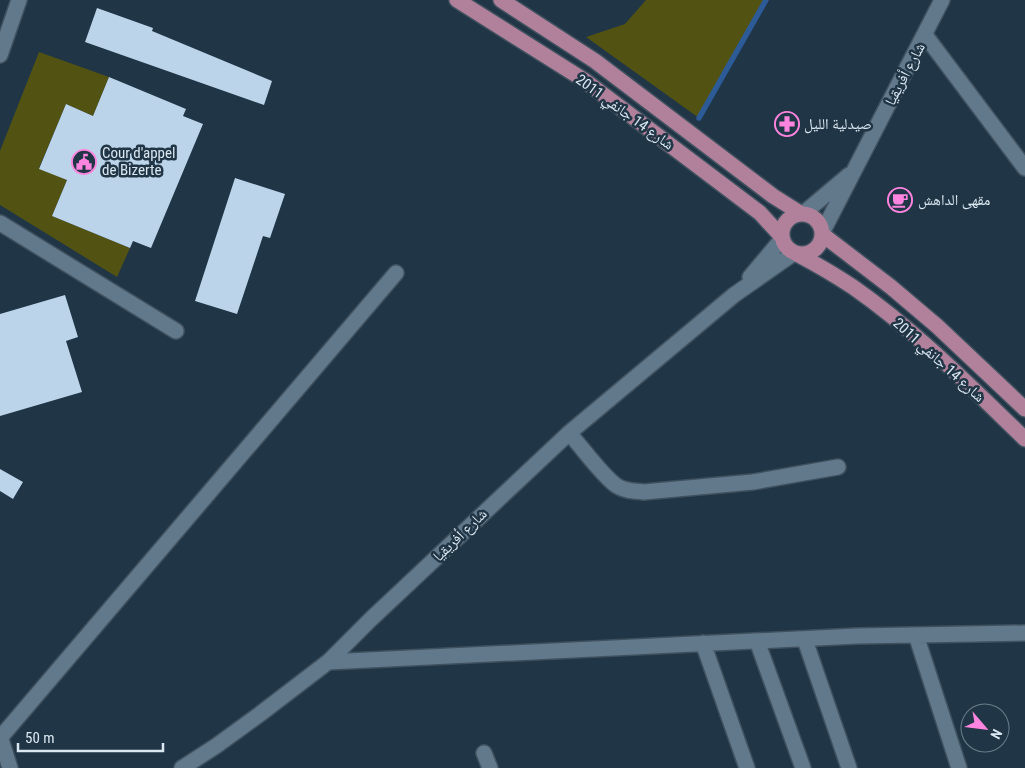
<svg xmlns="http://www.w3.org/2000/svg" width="1025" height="768" font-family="'Roboto Condensed','Noto Naskh Arabic',sans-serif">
<rect width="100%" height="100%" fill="#203545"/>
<path fill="#525313" d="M646,0H766L699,118L586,37L625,24Z
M39,52L109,77L93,116L66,104L39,168L67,180L52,216L130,248L117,277L0,205V151Z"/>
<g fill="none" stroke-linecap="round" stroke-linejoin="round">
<path stroke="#2c5b98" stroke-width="5.5" d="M699,118L766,0"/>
</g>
<path fill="#bbd4e9" d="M97,8L153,28L152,31L272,81L264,105L85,42Z
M109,77L186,109L183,116L203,124L151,248L133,241L130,248L52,216L67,180L39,169L66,104L93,116Z
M235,178L285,194L270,238L263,236L237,314L195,301Z
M65,295L78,337L66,341L82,392L0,416V314Z
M0,469L23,482L13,499L0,491Z"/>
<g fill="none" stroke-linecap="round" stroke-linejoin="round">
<defs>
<path id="minor" d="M925,35L1025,168
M0,55L19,0
M804,213L849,175
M0,223L176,331
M823,231L942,0
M750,277L782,239
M569,433C581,446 603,477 617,486C625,491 634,491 644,492L753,482L838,467
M916,635L959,768
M805,640L849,768
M757,641L803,768
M703,643L747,768
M328,662L857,636L1025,633
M0,736L10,768
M1,737L396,273
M484,753L490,768
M182,768L216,746L260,714L328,662L370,620L569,433L734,295L794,253"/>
<path id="major" d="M457,0L584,80L760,213L782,237
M501,0L595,61L773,196L800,213
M782 234a20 20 0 1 1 40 0a20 20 0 1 1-40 0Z
M823,235L891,287L937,326L1025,409
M797,254C816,264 835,275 853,287C916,331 970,386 1025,439"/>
</defs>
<use href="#minor" stroke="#3f515f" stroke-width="18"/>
<use href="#major" stroke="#3f515f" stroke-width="18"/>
<use href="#minor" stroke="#62798c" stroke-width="15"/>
<use href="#major" stroke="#b1809a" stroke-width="15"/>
</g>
<defs>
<symbol id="pharmacy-ring" viewBox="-11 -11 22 22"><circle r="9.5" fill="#203545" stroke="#fe85df" stroke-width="1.5"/><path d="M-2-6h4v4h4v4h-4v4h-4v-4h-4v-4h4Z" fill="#fe85df"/></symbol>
<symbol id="civic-ring" viewBox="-11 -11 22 22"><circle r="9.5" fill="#203545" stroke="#fe85df" stroke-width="1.5"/><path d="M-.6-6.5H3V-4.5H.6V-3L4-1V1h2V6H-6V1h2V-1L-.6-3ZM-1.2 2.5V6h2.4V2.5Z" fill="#fe85df"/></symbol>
<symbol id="cafe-ring" viewBox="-11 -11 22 22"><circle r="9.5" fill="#203545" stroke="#fe85df" stroke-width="1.5"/><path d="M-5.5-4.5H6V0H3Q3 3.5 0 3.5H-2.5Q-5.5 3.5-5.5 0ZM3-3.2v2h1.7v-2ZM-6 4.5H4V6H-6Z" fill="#fe85df"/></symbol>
</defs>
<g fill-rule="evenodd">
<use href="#pharmacy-ring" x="773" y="110" width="28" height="28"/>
<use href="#civic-ring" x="70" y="148" width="28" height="28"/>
<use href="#cafe-ring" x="886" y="186" width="28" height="28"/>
</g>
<g text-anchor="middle" stroke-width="5" stroke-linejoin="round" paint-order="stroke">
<g font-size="15" fill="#dbe8f2" stroke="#203545">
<text transform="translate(905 74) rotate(-62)" y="5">شارع أفريقيا</text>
<text transform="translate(625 112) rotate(36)" y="5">شارع 14 جانفي 2011</text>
<text transform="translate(939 360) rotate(42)" y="5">شارع 14 جانفي 2011</text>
<text transform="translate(460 535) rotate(-44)" y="5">شارع أفريقيا</text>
</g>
<g font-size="15" fill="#dbe8f2" stroke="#203545" text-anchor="start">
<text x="804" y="129">صيدلية الليل</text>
<text x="102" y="158">Cour d'appel<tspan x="102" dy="17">de Bizerte</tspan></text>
<text x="918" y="205">مقهى الداهش</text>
</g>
</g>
<g transform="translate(985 728) rotate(118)"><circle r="24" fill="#203545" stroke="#6b7d8a"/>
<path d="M0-4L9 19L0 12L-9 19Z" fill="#fe85df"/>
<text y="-8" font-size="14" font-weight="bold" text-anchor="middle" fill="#dbe8f2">N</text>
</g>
<path d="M18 743v8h145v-8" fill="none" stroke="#dbe8f2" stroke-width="2.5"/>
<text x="25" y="743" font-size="15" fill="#dbe8f2" stroke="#203545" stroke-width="4" paint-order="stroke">50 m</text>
</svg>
